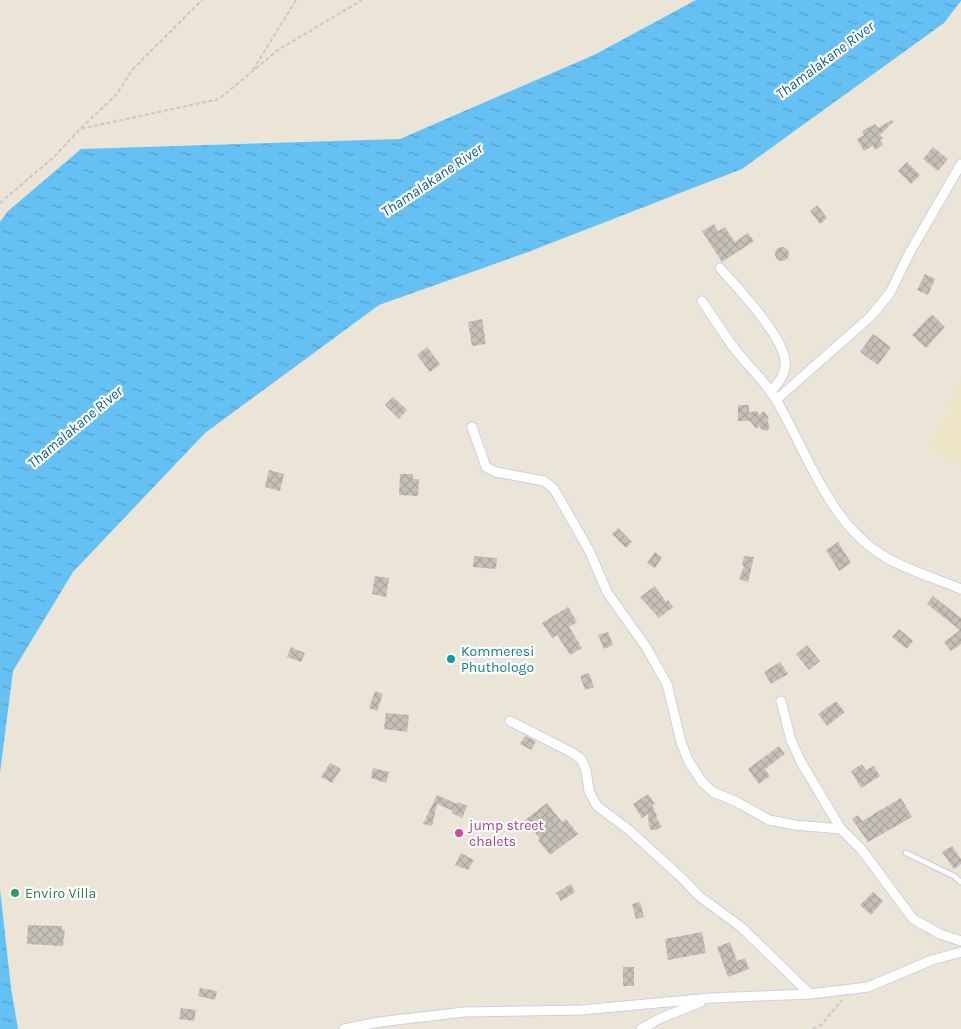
<svg xmlns="http://www.w3.org/2000/svg" width="961" height="1029" font-family="Karla,sans-serif">
<defs>
<pattern id="water-ripples" width="26" height="14" patternUnits="userSpaceOnUse" patternTransform="scale(1.25)"><rect width="26" height="14" fill="#65c1f3"/><path d="M2 4q2-2 4 0t4 0M15 11q2-2 4 0t4 0" fill="none" stroke="#539dc5"/></pattern>
<pattern id="building-cross-hatch" width="8" height="8" patternUnits="userSpaceOnUse" patternTransform="scale(1.25)"><rect width="8" height="8" fill="#c6c1b8"/><path d="M0 0l8 8M0 8l8-8" fill="none" stroke="#aaa69e"/></pattern>
</defs>
<rect width="100%" height="100%" fill="#ebe5d8"/>
<path fill="#eee5c6" d="M961,376V469L931,446Z"/>
<path fill="url(#water-ripples)" d="M696,0H961V1L944,23L742,169L528,252L379,305L205,433L73,572L13,671L0,773V222L7,212L81,149L400,139L594,55Z
M0,889L11,988L18,1029H0Z"/>
<path fill="url(#building-cross-hatch)" d="M892,120L893,122L880,135L883,138L880,140L883,145L875,150L873,146L864,151L857,139L864,135L862,131L875,124L878,128Z
M933,147L948,159L938,171L923,159Z
M907,162L920,175L911,184L898,171Z
M817,205L827,218L820,224L810,211Z
M714,224L718,231L725,227L735,242L748,233L754,241L722,262L702,231Z
M775 254a7 7 0 1 1 14 0a7 7 0 1 1-14 0Z
M925,274L935,279L928,295L917,290Z
M932,314L945,327L926,348L912,335Z
M482,319L486,344L472,346L468,322Z
M873,334L891,347L878,365L860,352Z
M427,347L440,364L430,372L417,355Z
M393,397L407,410L399,419L385,405Z
M738,405H749V412L757,411L759,415L764,411L769,418L767,420L770,427L767,431L762,430L759,426L756,429L750,421H738Z
M269,470L284,474L280,491L265,487Z
M400,474H413V479H419L418,496L399,495Z
M618,528L632,542L626,548L612,534Z
M838,542L851,563L839,571L826,550Z
M655,552L662,557L655,568L647,563Z
M474,556L497,558L496,569L473,567Z
M744,556L754,557L748,582L739,579L744,566L742,565Z
M375,576L389,578L386,597L372,594Z
M655,586L666,602L668,600L673,607L659,618L640,597Z
M933,596L961,618V644L951,651L944,642L960,630L927,604Z
M568,607L577,622L569,627L582,648L570,655L557,635L552,638L542,623Z
M899,629L913,641L907,649L892,637Z
M608,632L613,645L604,649L598,635Z
M807,645L820,661L809,670L796,654Z
M291,647L305,653L301,662L287,657Z
M780,662L788,674L771,684L764,672Z
M589,673L594,687L585,690L580,676Z
M375,691L383,694L377,711L369,708Z
M836,701L845,712L827,726L818,714Z
M386,713L409,715L407,732L384,729Z
M525,736L536,741L531,750L520,744Z
M779,746L785,754L765,769L770,776L759,784L748,769Z
M330,763L341,769L332,783L321,777Z
M862,764L866,770L874,766L880,776L861,788L851,771Z
M373,768L389,772L386,783L371,778Z
M648,794L655,804L652,805L657,816L656,817L662,827L656,830H651L649,827L648,814L642,818L633,804Z
M437,795L457,804L458,802L467,806L462,818L452,813L453,811L437,804L432,826L423,824Z
M901,798L912,817L868,842L852,819L858,815L862,821Z
M547,803L562,822L566,819L578,834L550,855L538,840L540,839L525,820Z
M952,846L961,859V864L954,869L942,852Z
M461,853L474,860L468,870L455,865Z
M571,884L575,892L561,901L556,893Z
M873,892L883,901L871,915L860,905Z
M640,902L644,917L636,919L632,904Z
M28,925L62,926V930H65L63,946L27,944Z
M702,932L706,953L668,960L665,939Z
M730,942L737,961L745,958L749,969L728,977L717,947Z
M623,967H634V986H623Z
M200,988L217,991L215,1000L198,996Z
M181,1008L196,1010L194,1021L179,1019Z"/>
<g fill="none" stroke-linecap="round" stroke-linejoin="round">
<defs>
<path id="service" d="M906,853L954,876L961,882"/>
<path id="minor" d="M720,268C737,287 783,336 785,361C787,373 778,383 771,392
M702,301C713,317 723,333 734,348C747,365 764,380 775,398C808,453 828,524 887,558C910,571 937,579 961,589
M776,400L870,317L890,293L910,252L961,164
M472,427L486,467L496,472L544,481L554,489L590,552L607,592L646,647L667,684L681,742L688,760L702,782L713,792L735,801L769,820L795,825L841,829
M781,701L791,740L801,762L841,829L862,850L913,919L940,934L961,941
M510,721L571,752L581,759L586,770L589,791L597,806L629,830L683,879L699,896L741,927L810,994
M344,1029L379,1022L464,1012L581,1010L711,998L810,994L868,987L932,960L961,952
M641,1029L661,1018L701,1002"/>
</defs>
<use href="#service" stroke="#cdcfe2" stroke-width="7"/>
<use href="#minor" stroke="#cdcfe2" stroke-width="11"/>
<path stroke="#c7c7c7" stroke-width="2" stroke-dasharray="4 2.5" stroke-linecap="butt" d="M253,70L296,0
M81,128L116,95L132,70L202,0
M0,203L54,157L80,129L219,99L278,50L362,0
M813,1029L822,1024L842,1000"/>
<use href="#service" stroke="#fff" stroke-width="4.5"/>
<use href="#minor" stroke="#fff" stroke-width="9"/>
</g>
<circle fill="#0f9aa8" stroke="#fff" stroke-width="2" cx="451" cy="659" r="5"/>
<circle fill="#d1479c" stroke="#fff" stroke-width="2" cx="459" cy="833" r="5"/>
<circle fill="#2e9e5b" stroke="#fff" stroke-width="2" cx="15" cy="893" r="5"/>
<g text-anchor="middle" stroke-width="4.5" stroke-linejoin="round" paint-order="stroke">
<g font-size="14" fill="#0d838f" stroke="#fff" text-anchor="start">
<text x="461" y="656">Kommeresi<tspan x="461" dy="16">Phuthologo</tspan></text>
</g>
<g font-size="14" fill="#b23c85" stroke="#fff" text-anchor="start">
<text x="469" y="830">jump street<tspan x="469" dy="16">chalets</tspan></text>
</g>
<g font-size="14" fill="#27864d" stroke="#fff" text-anchor="start">
<text x="25" y="898">Enviro Villa</text>
</g>
<g font-size="15" font-style="italic" fill="#075c9c" stroke="#fff">
<text transform="translate(825 60) rotate(-37)" y="5">Thamalakane River</text>
<text transform="translate(432 180) rotate(-34)" y="5">Thamalakane River</text>
<text transform="translate(75 427) rotate(-40)" y="5">Thamalakane River</text>
</g>
</g>
</svg>
